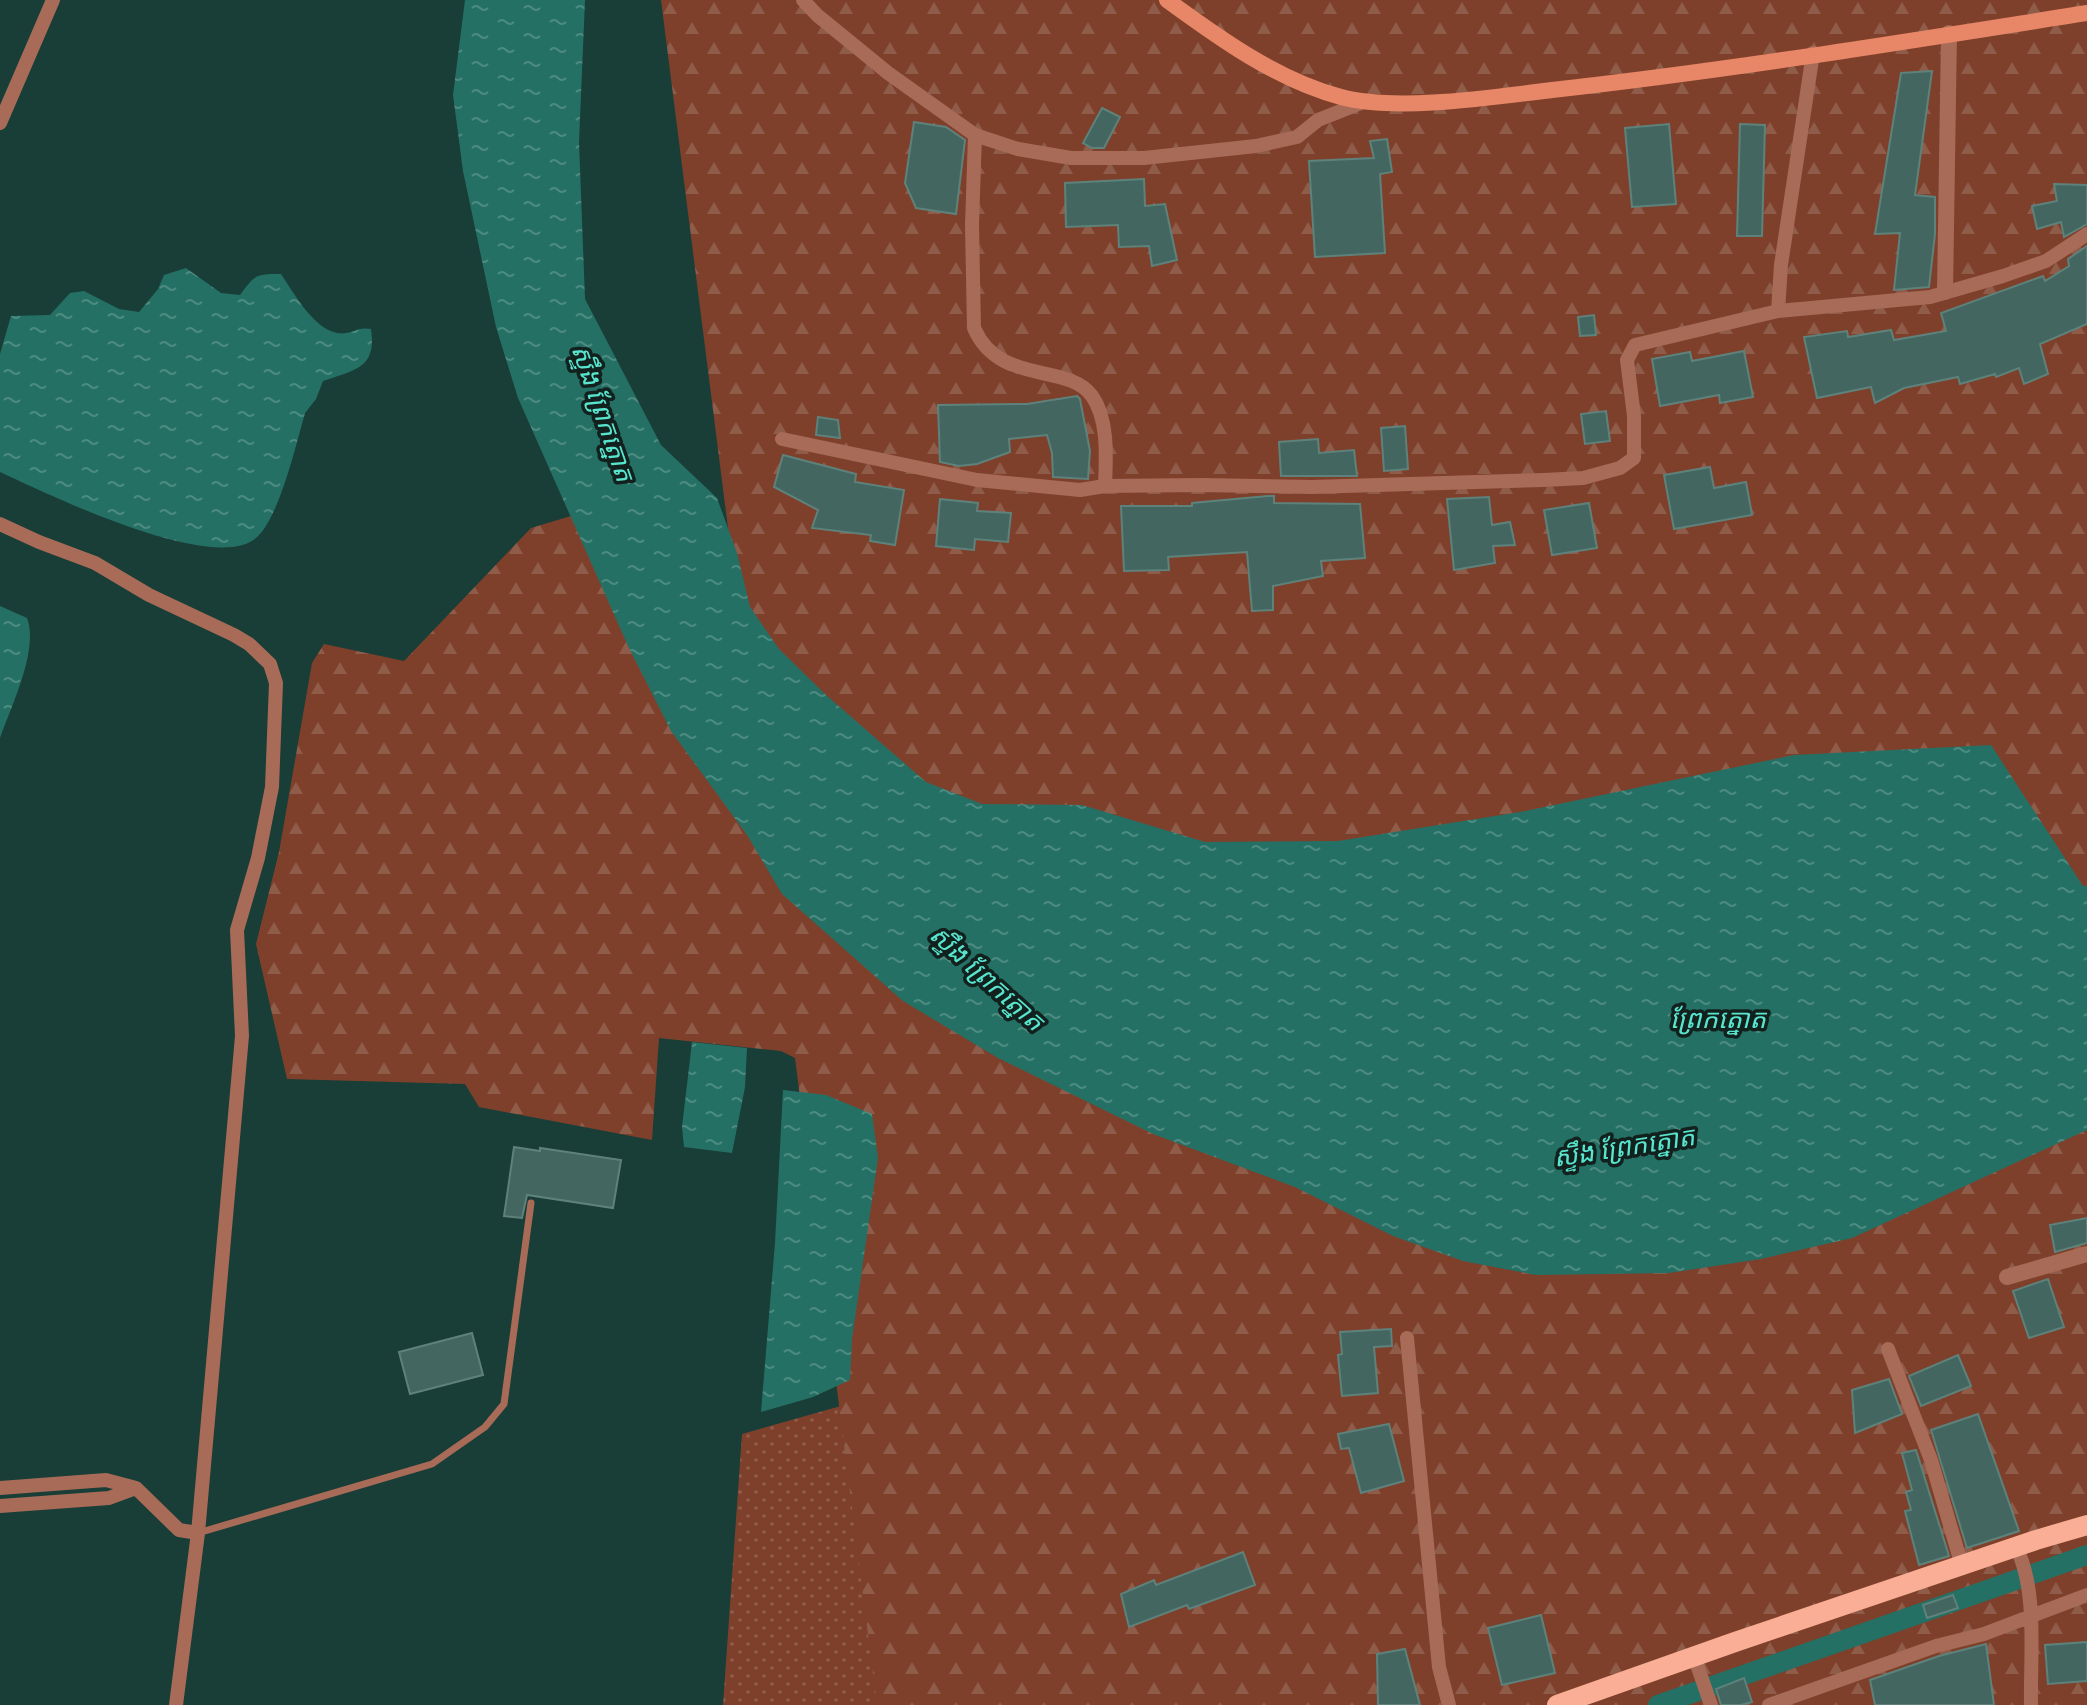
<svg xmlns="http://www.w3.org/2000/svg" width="2087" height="1705" font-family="Overpass,'Noto Sans Khmer',sans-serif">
<defs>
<pattern id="grass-dots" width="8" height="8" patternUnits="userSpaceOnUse" patternTransform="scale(2)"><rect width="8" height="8" fill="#7e402b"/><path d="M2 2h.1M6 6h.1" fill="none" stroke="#8f5c4a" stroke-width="1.8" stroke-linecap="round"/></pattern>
<pattern id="forest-firs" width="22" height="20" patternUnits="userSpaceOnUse" patternTransform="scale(2)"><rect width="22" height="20" fill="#7e402b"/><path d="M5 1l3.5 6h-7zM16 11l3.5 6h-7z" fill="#8f5c4a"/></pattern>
<pattern id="water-ripples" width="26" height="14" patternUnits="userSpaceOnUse" patternTransform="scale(2)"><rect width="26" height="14" fill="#247064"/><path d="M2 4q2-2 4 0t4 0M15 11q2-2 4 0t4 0" fill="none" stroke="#4d8b81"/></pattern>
</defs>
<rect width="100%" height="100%" fill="#193d37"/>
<path fill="url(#grass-dots)" d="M855,1402L991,1705H723L742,1434Z"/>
<path fill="url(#forest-firs)" d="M661,0H2087V1705H877L795,1058L781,1051L659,1038L652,1140L479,1107L465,1084L287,1079L256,944L279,852L312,663L324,644L404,661L531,528L571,516L596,569L772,875Z"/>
<path fill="url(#water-ripples)" d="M465,0H585L579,142L585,299L661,445L717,498L737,553L750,607L779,649L826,695L926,782L982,804L1082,805L1205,842L1338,841L1520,812L1794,755L1991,745L2083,886H2087V1130L1852,1238L1761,1259L1669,1273L1536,1275L1463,1261L1393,1236L1295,1187L1153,1134L998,1058L903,1001L782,894L747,835L671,731L628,646L518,398L496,327L463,171L453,95Z
M186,268L221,293L240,295C255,275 255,274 281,274C294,293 318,338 346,333C358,331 357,327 371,329C377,368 355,370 323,381L316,399L305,413C296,444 279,519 256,538C213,575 46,493 0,472V354L11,316L50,315L70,293L84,291L119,309L139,312L158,289L164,275Z
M0,606L27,618C39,650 11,707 0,738Z
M692,1042L747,1048L745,1087L732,1153L684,1147L682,1127Z
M783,1090L826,1095L872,1114L878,1158L852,1339L850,1380L813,1397L761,1412L775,1243Z"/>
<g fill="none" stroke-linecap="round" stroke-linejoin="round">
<path stroke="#247064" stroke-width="20" d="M1658,1705L2087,1555"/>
</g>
<path fill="#436760" stroke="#5e827b" stroke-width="2" d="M1932,71L1915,195L1935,197V234L1929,287L1894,290L1900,233L1875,234L1901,73Z
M1102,108L1120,117L1104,148H1092L1083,143Z
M914,122L946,127L965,140L956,214L916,208L905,183Z
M1669,124L1676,204L1632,207L1625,128Z
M1740,124L1765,125L1762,236H1737Z
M1387,139L1392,172L1380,174L1385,253L1315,257L1309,161L1374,158L1370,141Z
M1144,179L1145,206L1165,204L1177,260L1152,266L1149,246L1119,247L1118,225L1066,227L1065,183Z
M2054,184L2087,185V224L2064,237L2061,222L2037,229L2032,206L2057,201Z
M2087,246V324L2040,344L2048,374L2024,384L2019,368L1996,377L1995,374L1960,384L1958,377L1904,388L1875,403L1871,387L1817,398L1804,337L1847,331L1848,337L1891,330L1894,340L1946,331L1941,313L2043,276L2045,281L2069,266L2068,259Z
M1594,315L1596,335L1580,336L1578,317Z
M1744,351L1753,397L1720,403L1719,395L1660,406L1652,359L1690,352L1692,361Z
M1077,396L1080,399L1090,451L1088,479L1053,477L1052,453L1047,435L1009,439L1010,452L977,464L959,466L940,462L938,405L1027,404Z
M1606,411L1610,441L1585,444L1581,414Z
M818,417L838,420L840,438L816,435Z
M1405,426L1408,469L1384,471L1381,428Z
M1318,439L1319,453L1354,450L1357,476H1281L1279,442Z
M783,455L856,474L855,482L904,490L895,545L870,541L871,535L812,528L818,510L774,487Z
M1710,467L1714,488L1746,482L1752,515L1674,529L1664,475Z
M1268,496H1274V503L1360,504L1365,558L1321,561L1323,576L1273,586V610L1252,611L1247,552L1168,557L1169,570L1124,571L1121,506H1192V503Z
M1489,497L1492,525L1510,522L1515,545L1493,546L1495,563L1454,570L1447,499Z
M940,499L978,503L977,511L1011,513L1008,542L975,539L974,550L936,546Z
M1589,503L1597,548L1552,555L1544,510Z
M514,1147L540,1151V1148L621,1160L613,1208L527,1195L522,1218L504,1216Z
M2087,1218V1243L2055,1252L2050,1225Z
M2048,1279L2064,1327L2029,1338L2013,1291Z
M1391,1329L1392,1346L1374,1347L1378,1393L1342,1396L1338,1355L1342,1354L1340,1332Z
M472,1333L483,1375L410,1394L399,1352Z
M1958,1355L1971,1386L1921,1406L1909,1376Z
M1889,1379L1902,1414L1855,1433L1852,1390Z
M1978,1414L2019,1531L1967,1548L1931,1430Z
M1389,1424L1404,1481L1361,1493L1349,1448L1341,1449L1338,1434Z
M1916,1450L1949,1556L1919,1565L1905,1511L1911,1510L1906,1492L1912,1490L1902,1453Z
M1243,1552L1255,1585L1189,1609L1187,1605L1129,1627L1121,1594L1154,1580L1156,1585Z
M1953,1595L1958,1608L1927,1618L1923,1605Z
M1541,1615L1555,1673L1502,1685L1488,1628Z
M2087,1642V1681L2048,1684L2045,1645Z
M1986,1644L1994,1705H1875L1870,1680L1939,1656Z
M1405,1649L1420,1705H1378L1377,1654Z
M1744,1678L1752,1702L1741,1705H1721L1716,1689Z"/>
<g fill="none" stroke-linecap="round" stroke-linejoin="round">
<path stroke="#a86b57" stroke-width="7" d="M198,1533L432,1464L485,1427L504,1404L531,1203"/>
<path stroke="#a86b57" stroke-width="14" d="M803,0L817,15L888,73L975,135L1018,149L1071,158H1144L1256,146L1297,137L1318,120L1366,101
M0,123L53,0
M975,135L972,225L974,328C999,386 1067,362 1092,396C1109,420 1106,459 1105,486
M1778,311L1781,265L1813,53
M782,439L977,480L1080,490L1105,486L1201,485L1312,487L1544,480L1583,478L1620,468L1634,458V416L1627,360L1635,345L1778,311L1930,297L2003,276L2046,261L2087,234
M0,524L39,542L95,563L149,595L234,635L249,644L270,664L276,683L272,787L258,858L237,930L242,1036L198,1533L176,1705
M1407,1338L1439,1667L1449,1705
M1888,1349L1931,1460L1962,1566
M0,1488L106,1480L136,1488L179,1530L198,1533
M0,1506L109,1498L136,1488
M2016,1547C2038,1590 2030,1657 2031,1705
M1694,1656L1711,1705
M1769,1705L1936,1646L1984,1634L2087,1595"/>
<path stroke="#a86b57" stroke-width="16" d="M1945,292L1949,33
M2007,1277L2087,1254"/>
<path stroke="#e78767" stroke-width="16" d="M1167,0C1219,38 1277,80 1341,97C1397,112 1494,97 1552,90C1731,70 1909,41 2087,13"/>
<path stroke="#f9ae95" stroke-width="20" d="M1557,1705L1735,1642L2036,1540L2087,1525"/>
</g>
<g text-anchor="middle" stroke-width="7" stroke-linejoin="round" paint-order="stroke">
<g font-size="26" font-style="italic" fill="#57e5ce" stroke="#12211e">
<text transform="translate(603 413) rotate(71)" y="9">ស្ទឹង ព្រែកត្នោត</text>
<text transform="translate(987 978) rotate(42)" y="9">ស្ទឹង ព្រែកត្នោត</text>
<text x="1718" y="1028">ព្រែកត្នោត</text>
<text transform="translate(1624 1147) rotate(-9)" y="9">ស្ទឹង ព្រែកត្នោត</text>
</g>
</g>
</svg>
